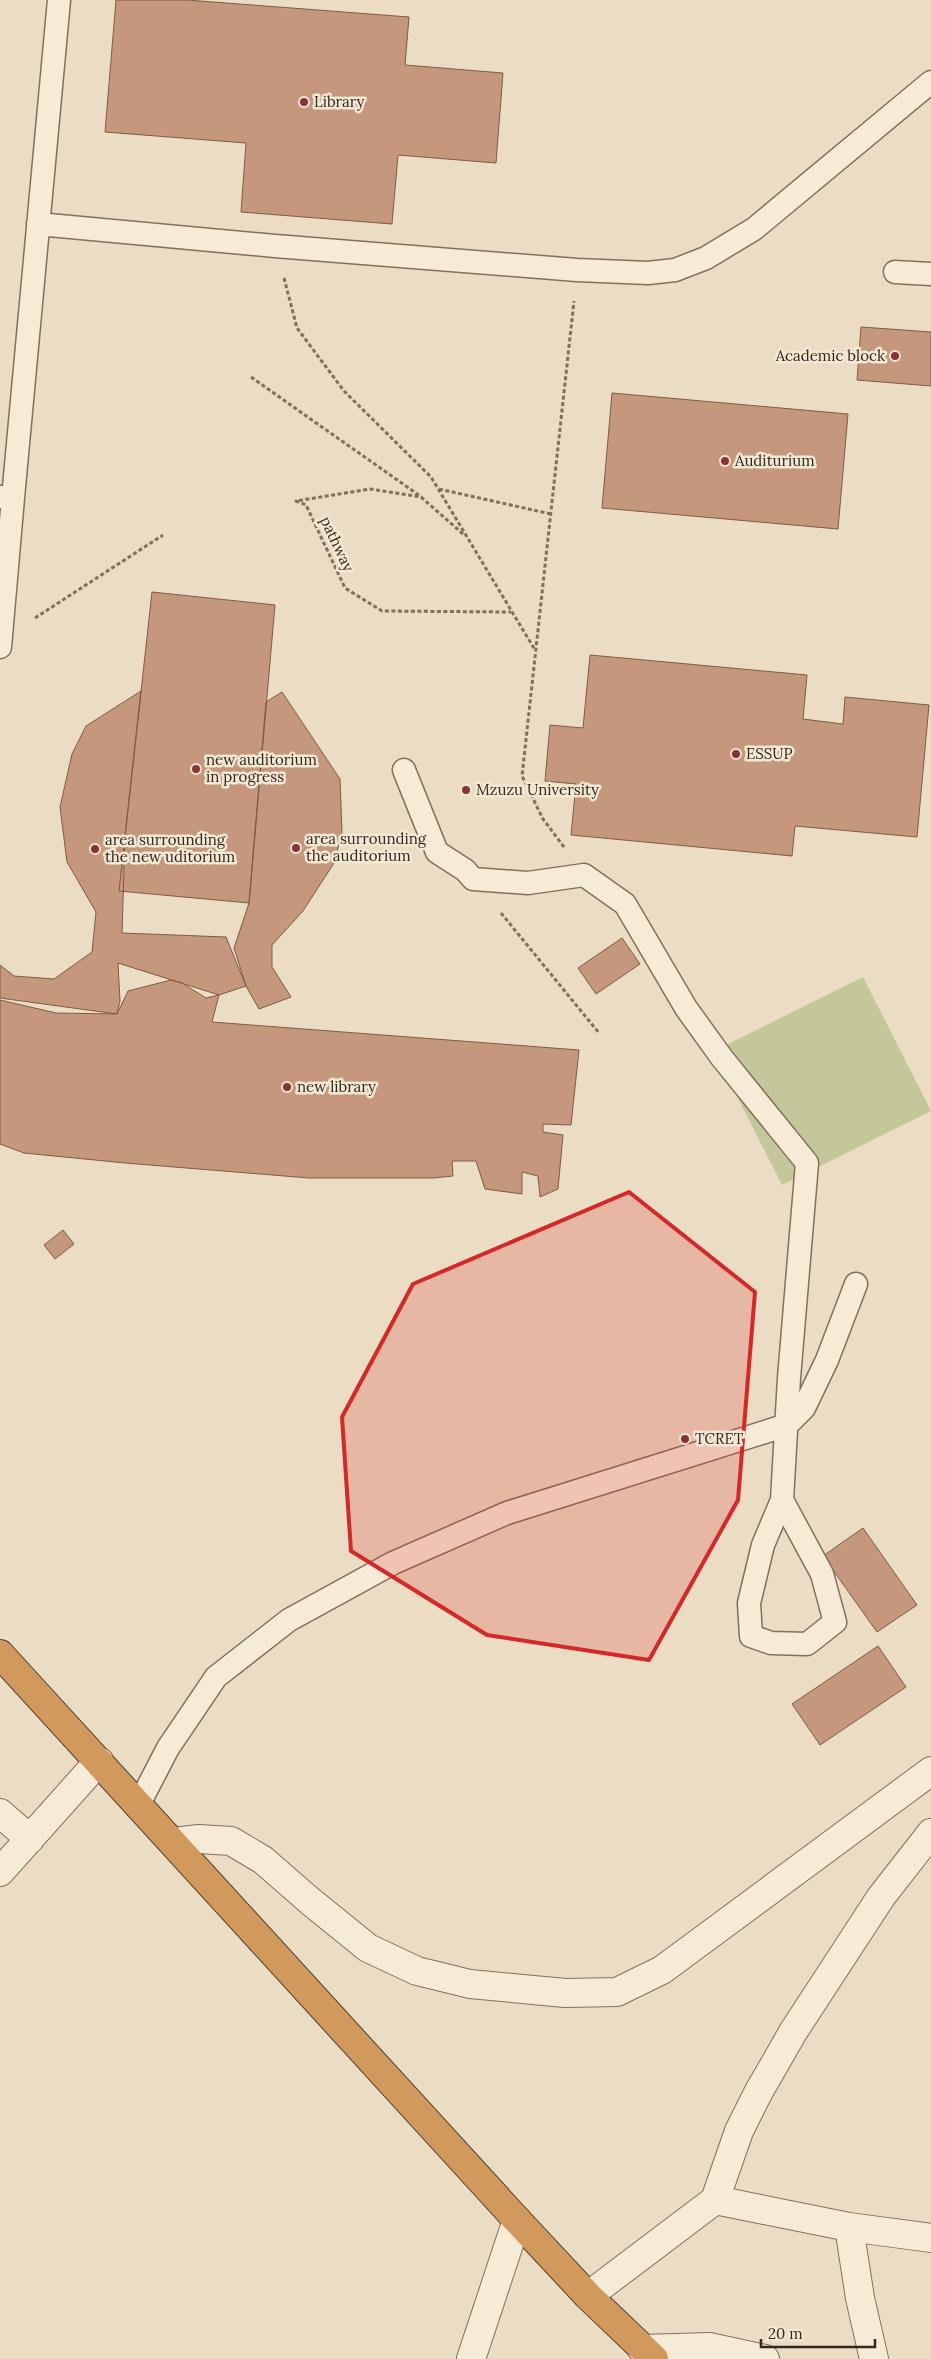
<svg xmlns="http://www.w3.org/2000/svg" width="931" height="2359" font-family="Lora,serif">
<rect width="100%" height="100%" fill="#eaddc4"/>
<path fill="#c4c799" d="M863,977L931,1111L782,1185L714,1051Z"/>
<path fill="#c5987d" stroke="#805944" d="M116,0H187L409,17L405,65L503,73L496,163L398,155L392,224L241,212L246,143L105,132Z
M861,327L931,332V386L857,380Z
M612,393L848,414L838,529L602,508Z
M152,592L275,605L249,903L119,891Z
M590,655L807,675L803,719L843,724L845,697L929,705L917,837L795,826L792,856L571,835L576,784L545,781L550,725L583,728Z
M141,691L125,836L122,933L226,937L246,986L219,995L118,963L120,1001L117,1014L0,998V965L14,976L54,979L92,952L96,912L67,862L60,807L72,754L86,726Z
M282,692L340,779L342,833L334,863L303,911L272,945V967L291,997L259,1009L246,986L234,948L249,903L266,702Z
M622,938L640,964L596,994L578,968Z
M171,980L182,983L206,998L219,995L212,1022L579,1050L571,1125L543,1124V1132L563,1135L558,1189L540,1197L538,1176L522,1172V1194L485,1189L476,1161H452L453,1176L433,1178H309L125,1163L24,1153L0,1144V1000L56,1013L117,1014L128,991Z
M63,1230L74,1244L55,1259L44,1245Z
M863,1528L917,1605L877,1632L823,1556Z
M878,1646L906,1687L820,1745L792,1704Z"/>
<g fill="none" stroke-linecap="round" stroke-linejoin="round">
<defs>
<path id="lane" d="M38,224L275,246L577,270L648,273L675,270L706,258L754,229L931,82
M895,272L931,274
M0,497L13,498L59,0
M0,647L13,498
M404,770L437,852L465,870L473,879L528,883L584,875L625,904L686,1008L722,1058L807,1163L789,1378L782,1500L822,1574L835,1622L807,1644L771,1643L751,1636L749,1603L763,1545L782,1500
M139,1804L168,1748L216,1677L289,1620L393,1563L507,1513L787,1425L804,1408L827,1360L856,1284"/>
<path id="street" d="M0,1813L30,1839
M175,1842L199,1839L231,1841L263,1860L310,1901L368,1948L417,1971L470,1984L565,1993L617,1992L662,1970L931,1771
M0,1872L99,1761
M715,2200L849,2227L931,2238
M849,2227L860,2298L874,2359
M588,2296L715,2200L739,2131L758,2093L793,2032L881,1897L931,1833
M642,2349L709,2347L765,2359
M471,2359L517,2220"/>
<path id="highway" d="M0,1654L517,2220L588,2296L654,2359"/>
</defs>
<use href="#lane" stroke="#836f5c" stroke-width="25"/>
<use href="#street" stroke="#836f5c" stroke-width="30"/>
<use href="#highway" stroke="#513e30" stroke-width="30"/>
<path stroke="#836f5c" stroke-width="3" stroke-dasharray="4 2.5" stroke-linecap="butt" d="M284,278L297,328L344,391L431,477L535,650
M251,377L420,496
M439,489L551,514
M463,534L421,497L370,489L296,501L306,505L345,588L382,611L511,612
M35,618L163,535
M564,847L543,819L522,776L574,301
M501,913L599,1033"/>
<use href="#lane" stroke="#f6ebd7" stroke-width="22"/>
<use href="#street" stroke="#f6ebd7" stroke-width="28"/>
<use href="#highway" stroke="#d2995c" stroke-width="28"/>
</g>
<path fill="#d62828" fill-opacity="0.2" stroke="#d62828" stroke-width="4" stroke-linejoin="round" d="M629,1192L755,1292L738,1500L649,1660L487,1635L351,1551L342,1417L413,1284Z"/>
<g fill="#8d3137" stroke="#f2e8d3" stroke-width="2">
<circle cx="304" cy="102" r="5"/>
<circle cx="895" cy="356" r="5"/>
<circle cx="725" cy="461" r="5"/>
<circle cx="736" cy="754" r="5"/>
<circle cx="196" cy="769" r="5"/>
<circle cx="466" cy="790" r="5"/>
<circle cx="296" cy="848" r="5"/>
<circle cx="95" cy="849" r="5"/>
<circle cx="287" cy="1087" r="5"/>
<circle cx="685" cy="1439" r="5"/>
</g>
<g text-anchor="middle" stroke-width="5" stroke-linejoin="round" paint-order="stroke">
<g font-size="15" fill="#35281f" stroke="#f2e8d3" text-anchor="start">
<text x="314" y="107">Library</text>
<text x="885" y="361" text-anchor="end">Academic block</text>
<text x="735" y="466">Auditurium</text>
<text x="746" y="759">ESSUP</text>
<text x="206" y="765">new auditorium<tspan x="206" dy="17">in progress</tspan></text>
<text x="476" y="795">Mzuzu University</text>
<text x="306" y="844">area surrounding<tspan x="306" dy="17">the auditorium</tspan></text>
<text x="105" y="845">area surrounding<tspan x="105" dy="17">the new uditorium</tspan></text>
<text x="297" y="1092">new library</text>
<text x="695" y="1444">TCRET</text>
</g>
<g font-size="15" fill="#35281f" stroke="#f2e8d3">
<text transform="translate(337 544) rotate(65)" y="5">pathway</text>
</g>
</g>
<path d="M761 2339v8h114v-8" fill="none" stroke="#35281f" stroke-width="2.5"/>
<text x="768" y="2339" font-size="15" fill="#35281f" stroke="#f2e8d3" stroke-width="4" paint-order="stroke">20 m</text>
</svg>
